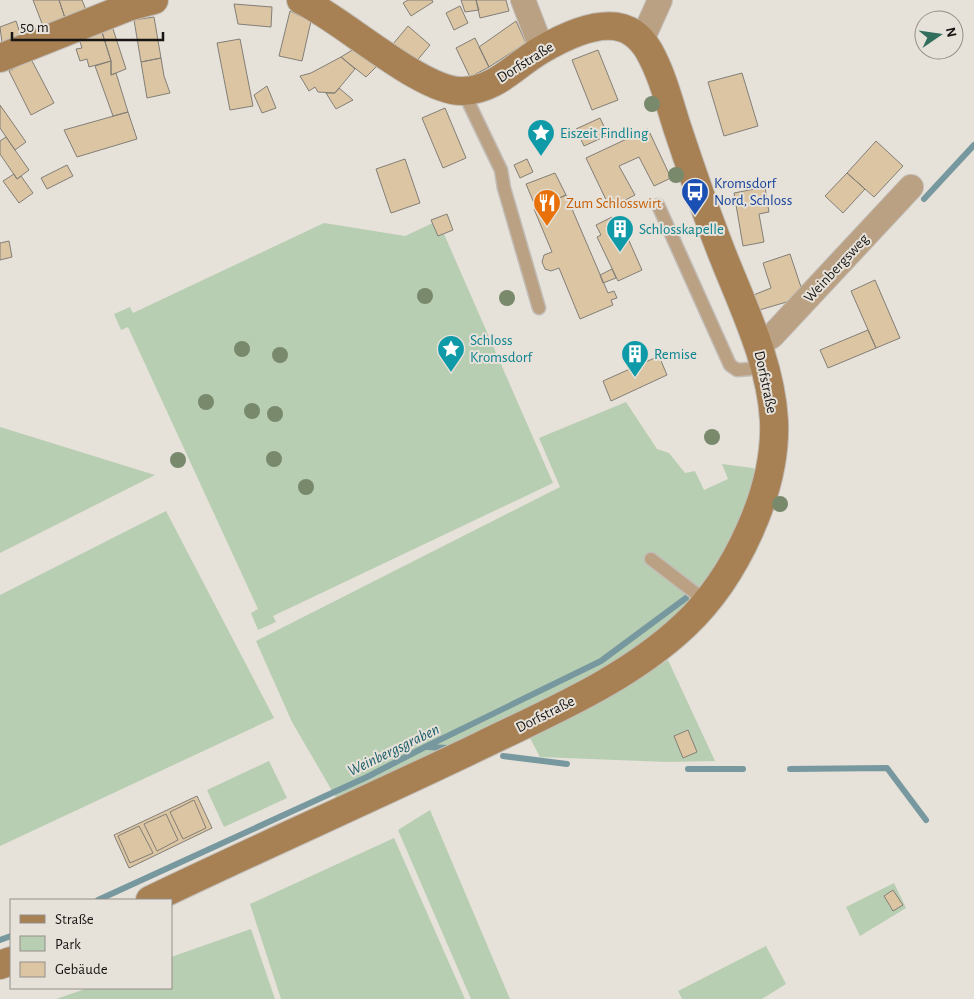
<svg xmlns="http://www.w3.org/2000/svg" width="974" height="999" font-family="'Alegreya Sans',sans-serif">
<rect width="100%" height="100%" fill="#e6e1d9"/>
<path fill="#b8ceb2" d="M324,223L405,236L433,223L438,236L444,234L553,483L273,616L276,622L258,630L251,613L258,609L128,327L121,330L114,314L130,307L133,313Z
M626,402L657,449L669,453L685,473L695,471L704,490L728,479L722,464L753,468L757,471L734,543L703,589L629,658L338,801L292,722L256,641L560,487L539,438Z
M0,427L155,475L0,553Z
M166,511L274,718L0,846V595Z
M668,660L715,761L667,762L540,757L530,738L618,691Z
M269,761L287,798L224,827L207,790Z
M430,810L510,999H471L398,830Z
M394,838L465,999H281L250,904Z
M894,883L906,908L860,936L846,907Z
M251,929L275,999H56L88,988H171V957Z
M766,946L786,984L762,999H682L678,991Z"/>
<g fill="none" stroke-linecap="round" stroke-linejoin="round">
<path stroke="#76989e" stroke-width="6" d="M924,199L974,145
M427,747L448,748
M503,756L567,764
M688,769H743
M790,769L887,768L926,820
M98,900L367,777L425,747L601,661L686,598
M0,940L11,936"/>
</g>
<path fill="#dbc5a2" stroke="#837f78" d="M33,0H59L65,18L43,26Z
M59,0H82L86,10L65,18Z
M408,0H432L433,2L411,16L403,3Z
M461,0H476L479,10L465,12Z
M476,0H506L509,11L480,18Z
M234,4L272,7L271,27L238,24Z
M460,6L468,23L454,30L446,13Z
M290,11L311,21L302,61L279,56Z
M154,17L161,58L141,62L134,20Z
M16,21L21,36L2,43L0,27Z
M516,21L526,43L489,67L479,47Z
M112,26L126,69L111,75V61L101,29Z
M408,26L430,45L415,63L393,44Z
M101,29L111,61L89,67L87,59L80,61L76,49L82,48L78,36Z
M475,38L489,67L470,77L456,48Z
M240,39L253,106L230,110L217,43Z
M354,49L377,66L366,77L341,57Z
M598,50L618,100L592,110L572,60Z
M341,57L355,69L335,93L318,92L315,87L309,91L300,76L311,73Z
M161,58L164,76L170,93L147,98L141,62Z
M31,59L54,103L31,115L9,71Z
M111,61V75L116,73L128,112L113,116L95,66Z
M742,73L758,126L724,136L708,82Z
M267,86L276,108L262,113L254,95Z
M339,88L353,100L336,109L326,93H335Z
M0,105L26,142L15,150L0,128Z
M445,108L466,158L443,168L422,118Z
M128,112L137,139L77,157L64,130Z
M600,118L608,135L584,146L576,129Z
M648,129L671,178L654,186L639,157L619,166L635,195L610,208L586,158Z
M6,137L29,170L17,179L0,154V141Z
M876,141L903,166L874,197L847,173Z
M405,159L420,203L391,213L376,169Z
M527,159L533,172L520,178L514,165Z
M67,165L73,176L47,189L41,178Z
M555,173L566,195L536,208L526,184Z
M847,173L865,189L843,213L825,196Z
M14,174L17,179L21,176L33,193L19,203L3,181Z
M765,187L769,212L759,214L764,242L743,246L734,193Z
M566,195L608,293L614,291L617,298L611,300L613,305L580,319L559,268L551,271L545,269L542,262L544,255L552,252L534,209Z
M447,214L453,230L438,236L431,220Z
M612,217L617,227L622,225L642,270L618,281L597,237L601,235L596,225Z
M9,241L12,257L0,260V243Z
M790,254L801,287L790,301L756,311L751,296L771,288L763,263Z
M612,269L616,278L603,283L600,275Z
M875,280L900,338L876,348L851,291Z
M868,330L876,348L828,368L820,350Z
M659,356L667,375L611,401L603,381Z
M688,730L697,752L683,758L674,736Z
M197,796L212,828L129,868L114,835Z
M194,800L206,828L183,839L170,812Z
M166,814L178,840L157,851L144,824Z
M139,826L153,853L130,863L118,836Z
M893,890L903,905L893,911L884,896Z"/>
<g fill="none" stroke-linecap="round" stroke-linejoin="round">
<defs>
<path id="lane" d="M463,91L501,170L504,188L539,308
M658,205L730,365L737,370L765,368
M651,559L707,602"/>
<path id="street" d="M523,0L542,49
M642,40L660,0
M758,345L772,336L911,187"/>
<path id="secondary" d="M0,58L128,7L154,0
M150,900C260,847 372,798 482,745C552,711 628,679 685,625C735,578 777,490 774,421C771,362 742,305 721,251C705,210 691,169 677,127C669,102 662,74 649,51C645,44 640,38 633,33C607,15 565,36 541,50C515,65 496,90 463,91C423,93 343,20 301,0
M0,965L11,961"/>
</defs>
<use href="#lane" stroke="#c1bcb6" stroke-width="15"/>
<use href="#street" stroke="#c1bcb6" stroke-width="26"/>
<use href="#secondary" stroke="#c1bcb6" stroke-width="30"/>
<use href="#lane" stroke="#bba184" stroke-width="12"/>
<use href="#street" stroke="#bba184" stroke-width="24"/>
<use href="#secondary" stroke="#a78054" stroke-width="28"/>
</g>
<g fill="#78896c">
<circle cx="652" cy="104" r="8"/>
<circle cx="676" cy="175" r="8"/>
<circle cx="425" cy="296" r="8"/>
<circle cx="507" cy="298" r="8"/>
<circle cx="242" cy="349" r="8"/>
<circle cx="280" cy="355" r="8"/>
<circle cx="206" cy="402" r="8"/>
<circle cx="252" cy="411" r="8"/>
<circle cx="275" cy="414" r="8"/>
<circle cx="712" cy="437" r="8"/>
<circle cx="274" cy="459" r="8"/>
<circle cx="178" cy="460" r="8"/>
<circle cx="306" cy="487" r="8"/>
<circle cx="780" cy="504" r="8"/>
</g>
<defs>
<symbol id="sight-pin" viewBox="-11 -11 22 30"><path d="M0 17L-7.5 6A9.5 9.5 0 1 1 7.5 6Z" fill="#0f9aa8" stroke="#e6e1d9"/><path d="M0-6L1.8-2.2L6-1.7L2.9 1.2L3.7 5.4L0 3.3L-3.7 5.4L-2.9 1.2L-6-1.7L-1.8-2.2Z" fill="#fff"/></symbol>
<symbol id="bus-pin" viewBox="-11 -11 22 30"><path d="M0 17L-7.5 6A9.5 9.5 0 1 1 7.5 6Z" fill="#1a4fb4" stroke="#e6e1d9"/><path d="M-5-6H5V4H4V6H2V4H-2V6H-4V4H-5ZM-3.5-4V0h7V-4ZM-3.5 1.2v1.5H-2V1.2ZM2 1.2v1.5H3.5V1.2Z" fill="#fff"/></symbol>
<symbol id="restaurant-pin" viewBox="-11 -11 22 30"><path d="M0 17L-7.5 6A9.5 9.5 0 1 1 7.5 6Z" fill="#e8710a" stroke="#e6e1d9"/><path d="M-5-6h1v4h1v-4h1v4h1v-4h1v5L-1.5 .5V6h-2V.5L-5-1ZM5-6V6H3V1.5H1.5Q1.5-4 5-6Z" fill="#fff"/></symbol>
<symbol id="building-pin" viewBox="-11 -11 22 30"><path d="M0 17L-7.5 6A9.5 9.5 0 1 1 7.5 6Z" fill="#0f9aa8" stroke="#e6e1d9"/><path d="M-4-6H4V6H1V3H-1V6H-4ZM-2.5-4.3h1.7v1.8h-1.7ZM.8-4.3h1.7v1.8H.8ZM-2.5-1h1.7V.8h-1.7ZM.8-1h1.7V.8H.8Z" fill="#fff"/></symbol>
</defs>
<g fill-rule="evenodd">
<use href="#sight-pin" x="525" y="117" width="32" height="43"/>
<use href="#bus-pin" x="679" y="176" width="32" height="43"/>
<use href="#restaurant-pin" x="531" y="187" width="32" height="43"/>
<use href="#building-pin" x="604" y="213" width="32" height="43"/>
<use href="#sight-pin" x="435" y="333" width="32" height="43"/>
<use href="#building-pin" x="619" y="338" width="32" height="43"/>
</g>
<g text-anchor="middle" stroke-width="4" stroke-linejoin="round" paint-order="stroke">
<g font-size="15" fill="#181614" stroke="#e6e1d9">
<text transform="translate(525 62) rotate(-32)" y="5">Dorfstraße</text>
<text transform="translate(836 268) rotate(-47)" y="5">Weinbergsweg</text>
<text transform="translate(766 382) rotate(78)" y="5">Dorfstraße</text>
<text transform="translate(545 714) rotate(-27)" y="5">Dorfstraße</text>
</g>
<g font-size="15" fill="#0d838f" stroke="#e6e1d9" text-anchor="start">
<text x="560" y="138">Eiszeit Findling</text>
<text x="639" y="234">Schlosskapelle</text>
<text x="470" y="345">Schloss<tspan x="470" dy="17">Kromsdorf</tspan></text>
<text x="654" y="359">Remise</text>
</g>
<g font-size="15" fill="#164399" stroke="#e6e1d9" text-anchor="start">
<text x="714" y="188">Kromsdorf<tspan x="714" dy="17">Nord, Schloss</tspan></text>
</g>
<g font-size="15" fill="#c56008" stroke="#e6e1d9" text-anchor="start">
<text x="566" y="208">Zum Schlosswirt</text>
</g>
<g font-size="16" font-style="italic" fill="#1f606b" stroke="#e6e1d9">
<text transform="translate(393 749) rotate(-26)" y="6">Weinbergsgraben</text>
</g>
</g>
<rect x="10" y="899" width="162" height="90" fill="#e6e1d9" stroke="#94908a"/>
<rect x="20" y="915" width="25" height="8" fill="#a78054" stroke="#94908a"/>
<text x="55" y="924" font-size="15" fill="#181614">Straße</text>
<rect x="20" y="936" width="25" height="15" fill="#b8ceb2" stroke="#94908a"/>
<text x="55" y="949" font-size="15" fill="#181614">Park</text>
<rect x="20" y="962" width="25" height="15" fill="#dbc5a2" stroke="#94908a"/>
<text x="55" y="974" font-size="15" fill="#181614">Gebäude</text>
<g transform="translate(939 35) rotate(77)"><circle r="24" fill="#e6e1d9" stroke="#94908a"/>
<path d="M0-4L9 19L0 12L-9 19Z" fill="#316f5c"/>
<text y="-8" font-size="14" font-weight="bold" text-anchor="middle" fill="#181614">N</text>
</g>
<path d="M12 32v8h151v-8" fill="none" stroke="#181614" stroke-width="2.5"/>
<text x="20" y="32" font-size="15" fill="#181614" stroke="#e6e1d9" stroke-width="4" paint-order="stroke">50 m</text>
</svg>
